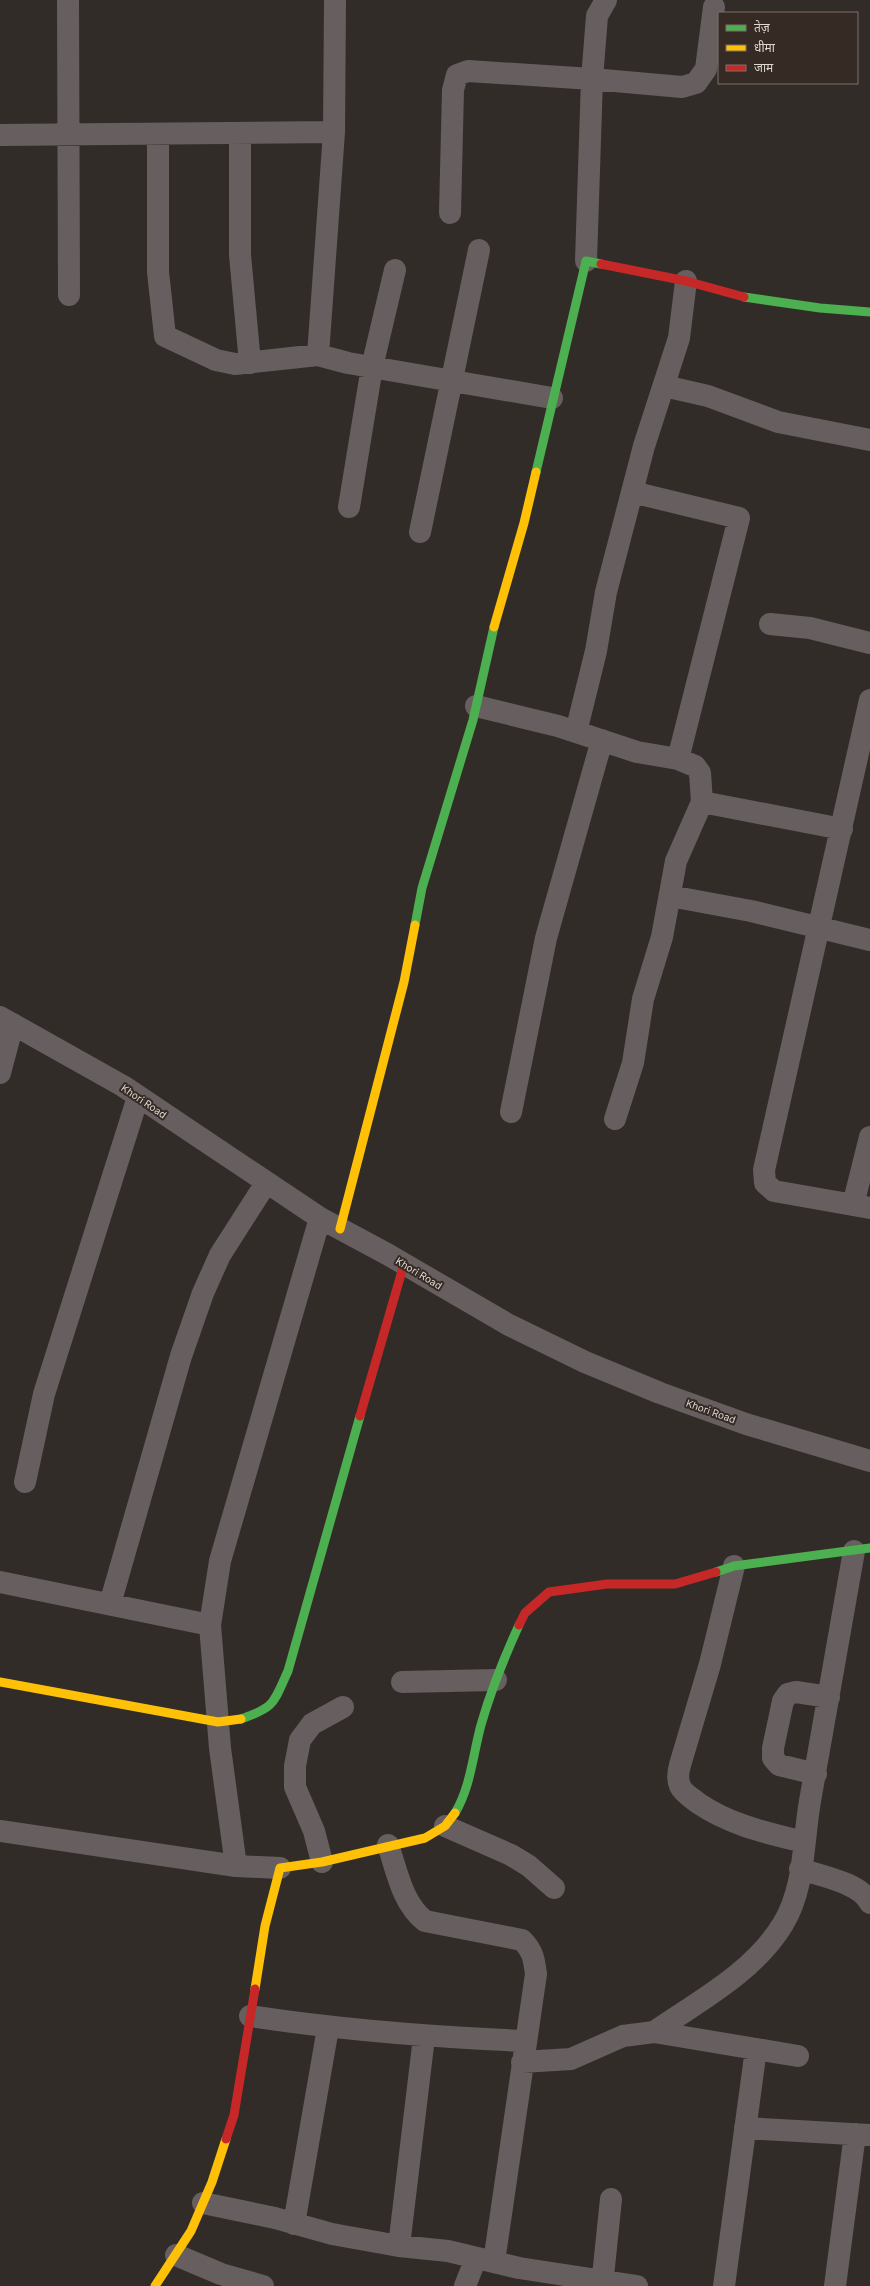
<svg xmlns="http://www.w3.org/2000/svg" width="870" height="2286" font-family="Inter,'Noto Sans Devanagari',sans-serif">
<rect width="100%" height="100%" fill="#322c28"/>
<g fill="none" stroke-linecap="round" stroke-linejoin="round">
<path stroke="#675e5f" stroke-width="22" d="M68,0L69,295
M158,134V272L165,336L216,360L235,364L318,355L348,363L552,398
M240,134V255L250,363
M0,135L334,132L335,0
M450,213L453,90L457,75L468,71L592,79L682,87L696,83L706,69L714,7
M586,261L592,79L597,16L606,0
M318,355L334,132
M664,386L708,396L778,422L870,440
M632,492L739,518L678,759
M349,507L372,367L395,270
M420,532L479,250
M770,624L810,628L870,643
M870,700L764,1170L765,1183L774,1191L870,1208
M476,706L558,726L637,752L678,759L695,766L700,773L702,802L676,861L662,937L643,999L633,1063L615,1119
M576,732L596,651L606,592L644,446L679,338L686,281
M702,802L842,829
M670,896L751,911L870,940
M0,1017L123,1086L320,1218L387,1254L509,1325L585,1362L660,1393L746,1424L870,1461
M0,1073L13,1024
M511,1112L546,938L602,740
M853,1205L870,1137
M25,1482L44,1394L138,1097
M734,1566L710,1664L680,1765C678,1772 677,1779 680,1786C683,1793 692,1798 698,1803C730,1825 767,1833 804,1842
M0,1582L210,1625
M110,1604L181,1356L203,1293L220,1255L266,1183
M402,1682L496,1680
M816,1774L779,1765L773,1758V1748L783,1701L788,1694L796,1692L829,1697
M445,1826L511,1855L529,1866L554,1888
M0,1831L236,1866L280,1868
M388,1845C397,1871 402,1903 425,1921L522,1940C533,1951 534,1959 536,1974L494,2262
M322,1862L314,1831L295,1787V1766L300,1740L312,1724L343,1707
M236,1866L220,1748L210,1625L220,1561L320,1218
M800,1869C821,1876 861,1883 870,1903
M250,2016C341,2030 432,2037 525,2041
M654,2032C699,2001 754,1972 783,1924C805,1888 803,1841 810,1801C825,1717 840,1634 854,1551
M522,2062L571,2059L623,2036L654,2032L798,2056
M745,2128L869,2135
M203,2203L275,2218L332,2234L399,2246L448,2251L519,2268L637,2286
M294,2224L328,2028
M399,2246L424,2037
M176,2255L221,2274L263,2286
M465,2286L476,2258
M602,2286L611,2199
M724,2286L756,2049
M835,2286L855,2134"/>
<path stroke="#4caf50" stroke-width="9" d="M744,297L820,308L870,312
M536,472L586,261L601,264
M415,925L422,888L473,720L494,627
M716,1572L734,1566L870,1548
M241,1719C276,1707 273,1703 288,1671L360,1416
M455,1813C471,1786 473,1754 481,1725C491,1690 504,1658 519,1625"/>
<path stroke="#ffc107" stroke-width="9" d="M494,627L524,523L536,472
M340,1229L404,982L415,925
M0,1682L218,1722L241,1719
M255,1989L265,1926L280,1868L322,1862L425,1838L445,1826L455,1813
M155,2286L191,2231L212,2182L226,2139"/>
<path stroke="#c62828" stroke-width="9" d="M601,264L686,281L744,297
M360,1416L404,1264
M519,1625L525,1613L549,1592L607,1584H675L716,1572
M226,2139L234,2115L255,1989"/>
</g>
<g text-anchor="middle" stroke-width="4" stroke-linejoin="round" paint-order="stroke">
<g font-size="10" fill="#dfd8d3" stroke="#362b24">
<text transform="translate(144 1101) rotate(34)" y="4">Khori Road</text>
<text transform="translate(419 1273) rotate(31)" y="4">Khori Road</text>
<text transform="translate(711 1411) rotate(20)" y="4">Khori Road</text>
</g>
</g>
<rect x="718" y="12" width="140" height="72" fill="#362b24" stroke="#7a706a"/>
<rect x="726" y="25" width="20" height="6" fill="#4caf50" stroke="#7a706a"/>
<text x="754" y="32" font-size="12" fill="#dfd8d3">तेज़</text>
<rect x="726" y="45" width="20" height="6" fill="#ffc107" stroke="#7a706a"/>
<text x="754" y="52" font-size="12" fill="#dfd8d3">धीमा</text>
<rect x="726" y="65" width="20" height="6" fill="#c62828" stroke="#7a706a"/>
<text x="754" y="72" font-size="12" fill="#dfd8d3">जाम</text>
</svg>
